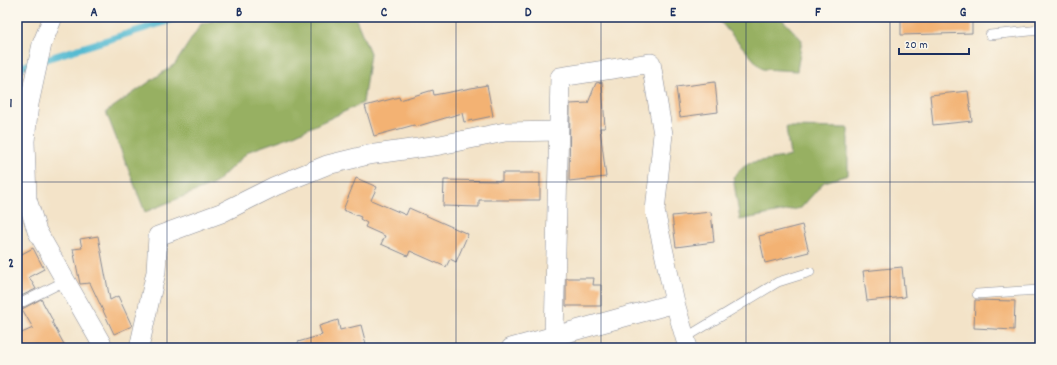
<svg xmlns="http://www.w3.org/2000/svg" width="1057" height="365" font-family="Dekko,sans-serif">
<rect width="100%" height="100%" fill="#fbf7ec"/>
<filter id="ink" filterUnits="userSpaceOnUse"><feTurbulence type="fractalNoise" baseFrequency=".025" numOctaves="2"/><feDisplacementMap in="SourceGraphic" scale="8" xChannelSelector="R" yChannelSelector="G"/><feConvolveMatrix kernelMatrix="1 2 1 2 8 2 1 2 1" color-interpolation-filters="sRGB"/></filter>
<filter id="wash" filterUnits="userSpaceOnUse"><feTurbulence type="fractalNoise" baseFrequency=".012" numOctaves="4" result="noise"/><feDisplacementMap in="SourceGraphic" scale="16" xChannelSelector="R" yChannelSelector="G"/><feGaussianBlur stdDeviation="0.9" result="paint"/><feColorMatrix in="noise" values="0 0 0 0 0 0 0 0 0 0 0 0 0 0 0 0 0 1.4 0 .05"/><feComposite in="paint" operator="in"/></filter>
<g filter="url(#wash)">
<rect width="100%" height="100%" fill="#f3e3c8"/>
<path fill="#97b062" stroke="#597060" d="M229,17H355L370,53L363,103L292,136L249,151L214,184L145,212L106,112L175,64L201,24Z
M716,17H780L802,40L797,71L762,69Z
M786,127L848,128V175L824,182L801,208L740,220L733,177L748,163L790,156Z"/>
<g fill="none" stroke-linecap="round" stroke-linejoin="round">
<path stroke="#53bad1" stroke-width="7" d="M17,68L181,17"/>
</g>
<g id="blocks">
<path fill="#f3b273" d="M901,17H972V33L901,35Z
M602,82L605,128H600L606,177L569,181L570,104L588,103L596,83Z
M715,82L718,112L680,117L676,87Z
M487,85L493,116L464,122L462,113L415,127L414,125L374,136L365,106L399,97L400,100L433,90L434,95Z
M968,91L972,121L933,125L930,95Z
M502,173H540V200H479V207L443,206L444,180L502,181Z
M356,178L377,187L371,200L406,215L409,208L468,234L456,262L450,259L446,267L410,251L408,256L381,244L385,236L365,227L367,223L360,219L361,217L343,210Z
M711,212L714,242L676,247L672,216Z
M802,225L809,252L765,263L759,236Z
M98,236L110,300L118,296L132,326L114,334L90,283L80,284L73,249L82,248L80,239Z
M33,248L44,269L29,277L36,289L17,298V255L18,256Z
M902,267L905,297L867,301L863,271Z
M566,278H594L593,285H601V306H566Z
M41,299L53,321L52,322L66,348H17V335L33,328L22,309Z
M975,300L1015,301L1014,330L974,328Z
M338,320L340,330L361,325L367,348H298V342L322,335L319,326Z"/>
</g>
</g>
<g filter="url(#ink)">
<use href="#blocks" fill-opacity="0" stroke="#878993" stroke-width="1"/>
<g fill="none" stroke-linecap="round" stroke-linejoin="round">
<defs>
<path id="service" d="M990,35L1040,30
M977,294L1040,290
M17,305L65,281
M685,338L778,282L810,272"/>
<path id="minor" d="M53,17L42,44L29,104L25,141L27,199L37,231L104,348
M554,336L560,77L651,63L663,134L655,211L675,303L688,348
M139,348L156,272L158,236L221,213L275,186L327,165L368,155L440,145L505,132L558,131
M511,348L675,303"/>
</defs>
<use href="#service" stroke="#878993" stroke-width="10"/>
<use href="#minor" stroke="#878993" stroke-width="20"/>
<use href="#service" stroke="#fff" stroke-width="9"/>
<use href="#minor" stroke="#fff" stroke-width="19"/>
</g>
</g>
<path fill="none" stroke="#1b2f5e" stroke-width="1" stroke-opacity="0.55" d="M167,17V348M311,17V348M456,17V348M601,17V348M746,17V348M890,17V348M17,182H1040"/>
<rect width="1057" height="365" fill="none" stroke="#fbf7ec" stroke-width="44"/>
<path d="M899 48v6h70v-6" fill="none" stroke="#1b2f5e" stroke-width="2"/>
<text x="905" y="48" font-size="12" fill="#1b2f5e" stroke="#fbf7ec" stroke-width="3" paint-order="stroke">20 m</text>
<rect x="22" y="22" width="1013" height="321" fill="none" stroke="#1b2f5e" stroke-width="1.5"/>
<g font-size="13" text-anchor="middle" font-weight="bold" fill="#1b2f5e">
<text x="94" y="16">A</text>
<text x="239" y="16">B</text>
<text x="384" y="16">C</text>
<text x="528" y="16">D</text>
<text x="673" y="16">E</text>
<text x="818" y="16">F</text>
<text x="963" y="16">G</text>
<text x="11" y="107">1</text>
<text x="11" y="267">2</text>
</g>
</svg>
